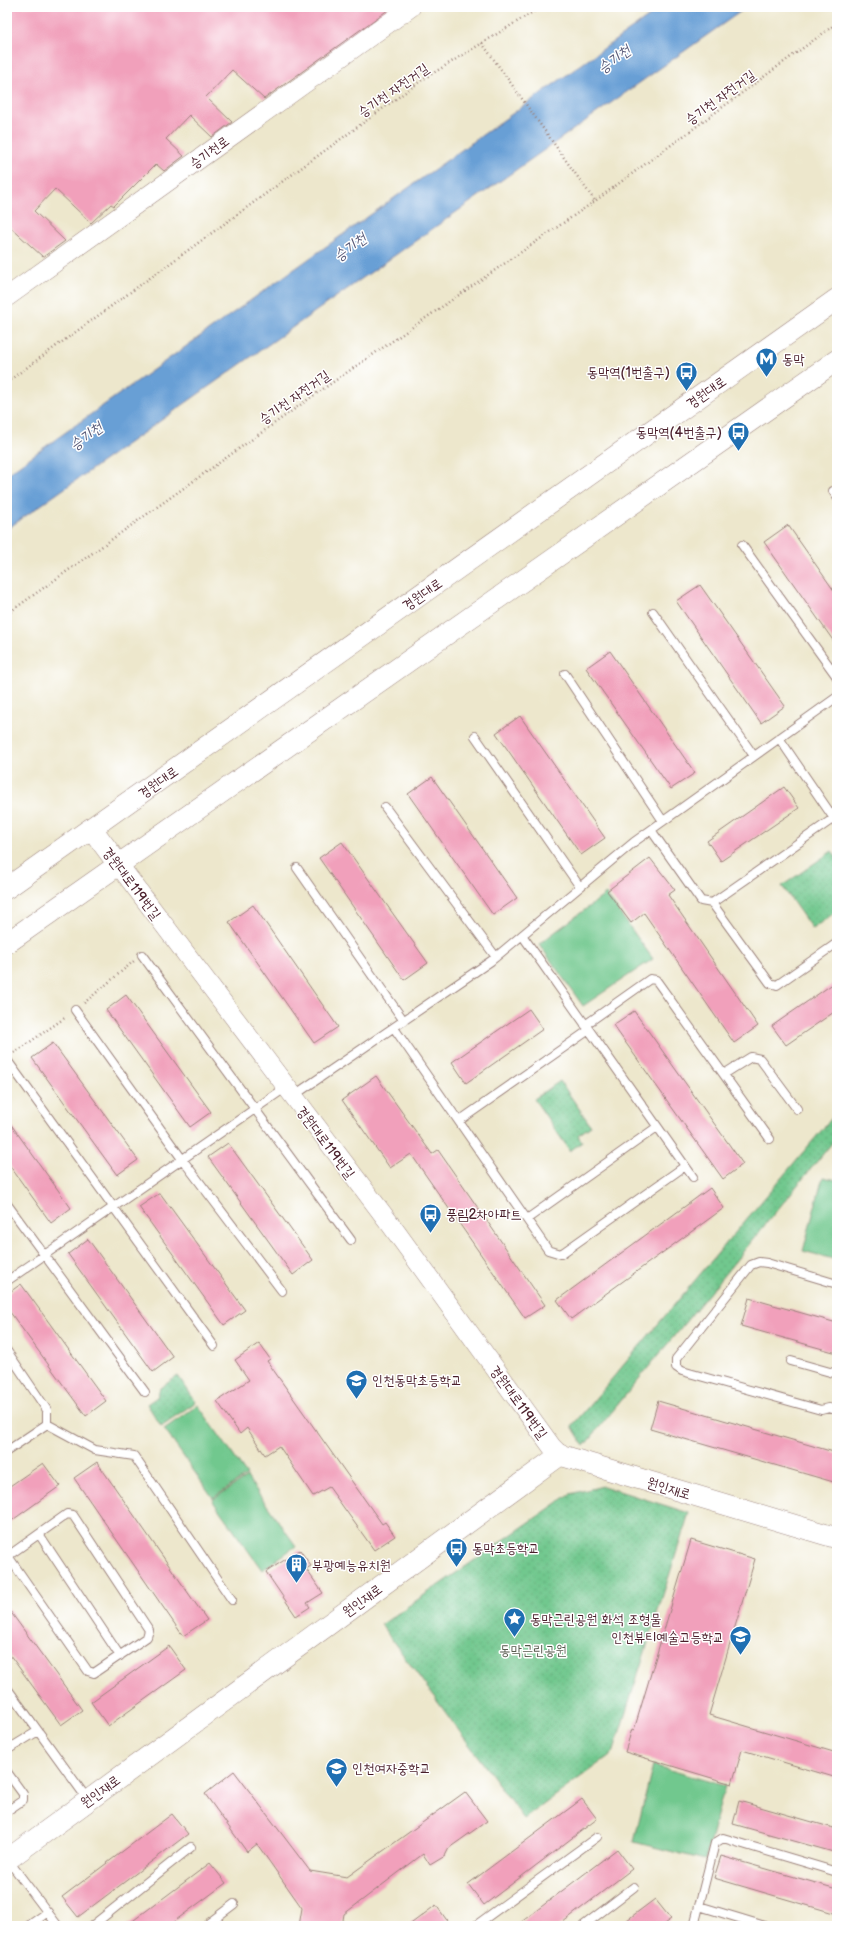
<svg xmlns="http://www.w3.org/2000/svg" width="844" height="1933" font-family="'Balsamiq Sans','Poor Story',sans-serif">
<defs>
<pattern id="green-dots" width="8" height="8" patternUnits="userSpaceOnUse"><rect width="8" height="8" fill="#71c88e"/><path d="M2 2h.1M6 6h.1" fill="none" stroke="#63ab7b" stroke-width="1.8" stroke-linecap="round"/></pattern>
</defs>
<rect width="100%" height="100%" fill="#fff"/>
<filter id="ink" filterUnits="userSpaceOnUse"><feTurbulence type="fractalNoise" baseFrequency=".025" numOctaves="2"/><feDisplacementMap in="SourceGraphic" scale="8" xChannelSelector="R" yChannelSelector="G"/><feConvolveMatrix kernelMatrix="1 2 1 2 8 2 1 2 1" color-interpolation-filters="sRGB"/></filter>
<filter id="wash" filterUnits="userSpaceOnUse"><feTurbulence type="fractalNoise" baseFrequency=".012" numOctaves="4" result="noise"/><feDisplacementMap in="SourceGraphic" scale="16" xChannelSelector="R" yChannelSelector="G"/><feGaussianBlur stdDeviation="0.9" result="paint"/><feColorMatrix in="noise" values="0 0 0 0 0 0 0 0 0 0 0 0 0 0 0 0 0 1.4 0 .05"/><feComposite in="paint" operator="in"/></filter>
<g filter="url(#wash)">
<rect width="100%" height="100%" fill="#ede7cc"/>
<path fill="url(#green-dots)" stroke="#5e745c" d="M832,851L837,858V911L812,929L782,886Z
M560,1081L591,1126L578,1135L582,1142L570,1151L534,1099Z
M837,1112V1137L584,1446L572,1426Z
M178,1376L196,1402L161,1426L147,1404L157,1397L160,1388Z
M603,1486L689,1513L613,1753L524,1819L381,1625L570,1494Z"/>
<path fill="#71c88e" stroke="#5e745c" d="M606,894L653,959L583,1006L539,944Z
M823,1177L837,1180V1260L803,1251Z
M198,1405L247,1475L213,1498L164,1429Z
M247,1477L296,1546L262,1570L212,1500Z
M653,1765L725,1786L705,1860L634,1842Z"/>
<path fill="#689fd5" stroke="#595f80" d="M662,7H747L7,529V474Z"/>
<g id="blocks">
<path fill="#f1a0bb" d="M7,7H392L264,99L232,70L206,97L232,122L212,137L189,115L166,139L184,156L164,171L156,164L114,206L111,204L91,223L55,189L34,211L65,241L43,257L7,224Z
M788,525L837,595V646L764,542Z
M700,585L785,706L761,723L676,601Z
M610,651L695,773L671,789L586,668Z
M520,716L605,838L581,855L496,733Z
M432,777L517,898L493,915L408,794Z
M784,787L799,808L721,861L707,841Z
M342,842L428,963L404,980L319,858Z
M650,858L675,890L668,895L758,1026L734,1043L644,913L631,923L607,891Z
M253,905L338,1027L314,1043L229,922Z
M837,981V1010L786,1045L772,1026Z
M126,995L211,1112L190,1127L106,1010Z
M529,1009L543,1029L466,1083L452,1062Z
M634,1011L743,1164L723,1179L613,1025Z
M53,1043L138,1160L117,1175L32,1058Z
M376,1076L432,1154L438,1150L545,1305L525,1318L411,1154L390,1168L342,1100Z
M7,1119L71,1208L51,1223L7,1162Z
M228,1143L313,1260L293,1275L208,1157Z
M710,1188L724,1208L571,1319L557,1300Z
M160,1193L245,1310L224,1325L139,1207Z
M88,1239L173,1357L153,1372L68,1254Z
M21,1284L106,1401L86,1416L7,1308V1294Z
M749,1298L837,1323V1353L741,1326Z
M259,1343L270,1359L267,1361L382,1524L385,1522L395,1536L374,1550L329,1487L313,1496L279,1446L265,1455L247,1428L240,1434L217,1401L249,1380L235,1360Z
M658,1401L837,1453V1483L650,1429Z
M97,1462L207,1620L183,1636L74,1478Z
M43,1463L60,1486L7,1524V1488Z
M691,1540L755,1559L709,1715L837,1753V1778L742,1750L732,1784L625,1752L632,1729L634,1730Z
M300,1550L311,1566L306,1569L323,1593L307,1603L310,1607L296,1616L266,1572Z
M7,1607L82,1710L61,1725L7,1651Z
M169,1646L186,1670L108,1726L91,1702Z
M234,1771L310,1871L347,1877L465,1792L487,1821L449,1848L445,1856L430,1865L423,1854L344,1914L342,1926H299L302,1908L257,1844L247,1852L205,1794Z
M582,1799L597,1819L484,1905L468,1884Z
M739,1801L837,1829V1853L733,1824Z
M172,1814L188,1834L78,1917L62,1897Z
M617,1849L632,1869L558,1926H516Z
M721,1856L837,1889V1914L714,1878Z
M210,1863L226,1883L168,1926H126Z
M655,1899L671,1919L661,1926H619Z
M436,1905L451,1926H408Z"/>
</g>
</g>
<g filter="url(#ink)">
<use href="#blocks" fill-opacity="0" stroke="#9c837c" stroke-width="1"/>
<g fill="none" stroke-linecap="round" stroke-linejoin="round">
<defs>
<path id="service" d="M833,491L837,497
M742,545L837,677
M653,612L754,756
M565,674L663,821
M475,736L580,887
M779,738L837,823
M385,807L496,957
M651,830L701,901L712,903L834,818
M297,868L404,1021
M712,903L770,983L777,985L837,943
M522,935L693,1177
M142,955L351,1240
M75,1010L182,1159L282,1291
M585,1025L650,979L656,980L770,1139
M394,1028L548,1250L561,1254L685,1166
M7,1060L214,1346
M724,1074L751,1057L760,1059L797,1109
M293,1096L491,961L634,842L837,697
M459,1121L589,1030
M7,1204L145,1392
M527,1219L657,1127
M7,1281L285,1088
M837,1284L767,1263L759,1262L751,1265L676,1359V1367L682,1371L821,1410L829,1408L837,1410
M7,1351L47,1410V1424L7,1451
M791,1361L837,1374
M47,1424L95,1450L134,1456L232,1600
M39,1534L120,1656
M7,1557L8,1556L67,1514L73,1515L149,1630L147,1637L94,1673L88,1671L8,1556
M7,1688L88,1800
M7,1750L38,1731
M7,1772L23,1794V1800L7,1811
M8,1860L58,1926
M699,1906L765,1926
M28,1926L48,1912
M92,1926L191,1847
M205,1926L234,1904
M475,1926L597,1837
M583,1926L634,1887
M694,1926L715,1843L723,1838L837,1872"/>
<path id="tertiary" d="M7,297L411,7
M118,864L391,1225L552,1447L560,1455"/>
<path id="secondary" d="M92,829L118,864
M7,888L837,299
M7,943L837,360
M7,1860L560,1455L837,1538"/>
</defs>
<use href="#service" stroke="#9c837c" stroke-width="10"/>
<use href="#tertiary" stroke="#9c837c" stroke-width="20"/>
<use href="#secondary" stroke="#9c837c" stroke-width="22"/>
<path stroke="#9c837c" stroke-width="2.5" stroke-dasharray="1 3" stroke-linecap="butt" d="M482,43L595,201
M7,382L422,80L541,7
M7,614L310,398L595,201L837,23
M84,1003L134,961
M14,1053L66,1017"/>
<use href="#service" stroke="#fff" stroke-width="8"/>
<use href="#tertiary" stroke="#fff" stroke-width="19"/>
<use href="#secondary" stroke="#fff" stroke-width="21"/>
</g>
</g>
<defs>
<symbol id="metro-pin" viewBox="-11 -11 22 30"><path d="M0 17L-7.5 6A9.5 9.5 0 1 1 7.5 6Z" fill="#1f6fb2" stroke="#fff"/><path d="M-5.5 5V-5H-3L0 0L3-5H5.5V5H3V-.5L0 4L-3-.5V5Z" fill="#fff"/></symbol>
<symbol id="bus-pin" viewBox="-11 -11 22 30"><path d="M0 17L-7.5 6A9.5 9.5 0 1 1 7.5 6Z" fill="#1f6fb2" stroke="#fff"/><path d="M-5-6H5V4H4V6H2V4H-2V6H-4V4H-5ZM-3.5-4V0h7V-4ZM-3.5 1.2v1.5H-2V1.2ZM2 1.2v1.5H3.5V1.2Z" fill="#fff"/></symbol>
<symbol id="school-pin" viewBox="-11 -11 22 30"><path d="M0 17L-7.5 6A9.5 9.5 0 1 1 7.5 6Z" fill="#1f6fb2" stroke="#fff"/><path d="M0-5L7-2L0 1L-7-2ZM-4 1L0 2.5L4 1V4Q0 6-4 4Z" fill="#fff"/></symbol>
<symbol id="building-pin" viewBox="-11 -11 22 30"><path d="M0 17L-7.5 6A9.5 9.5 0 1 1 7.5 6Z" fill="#1f6fb2" stroke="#fff"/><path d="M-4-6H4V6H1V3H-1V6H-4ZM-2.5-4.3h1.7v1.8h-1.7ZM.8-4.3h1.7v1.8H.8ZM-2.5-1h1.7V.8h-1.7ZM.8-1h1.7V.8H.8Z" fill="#fff"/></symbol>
<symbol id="sight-pin" viewBox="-11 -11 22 30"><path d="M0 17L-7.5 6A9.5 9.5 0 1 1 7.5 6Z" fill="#1f6fb2" stroke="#fff"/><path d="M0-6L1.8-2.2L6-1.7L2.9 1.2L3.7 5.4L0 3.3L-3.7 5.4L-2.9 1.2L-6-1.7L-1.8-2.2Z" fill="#fff"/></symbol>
</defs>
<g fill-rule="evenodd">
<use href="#metro-pin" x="754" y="346" width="25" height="34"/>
<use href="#bus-pin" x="674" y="360" width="25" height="34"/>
<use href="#bus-pin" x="726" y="420" width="25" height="34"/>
<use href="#bus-pin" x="418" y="1202" width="25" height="34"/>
<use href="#school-pin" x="344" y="1368" width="25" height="34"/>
<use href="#bus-pin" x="444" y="1536" width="25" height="34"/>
<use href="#building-pin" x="284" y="1552" width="25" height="34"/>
<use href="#sight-pin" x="502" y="1606" width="25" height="34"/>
<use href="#school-pin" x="728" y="1624" width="25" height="34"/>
<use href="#school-pin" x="324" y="1756" width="25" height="34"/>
</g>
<g text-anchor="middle" stroke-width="3" stroke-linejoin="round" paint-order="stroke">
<g font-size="14" fill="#4a1f2b" stroke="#fff">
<text transform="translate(393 90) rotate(-35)" y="5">승기천 자전거길</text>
<text transform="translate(720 97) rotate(-36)" y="5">승기천 자전거길</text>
<text transform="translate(209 152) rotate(-36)" y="5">승기천로</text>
<text transform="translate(706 392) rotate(-35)" y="5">경원대로</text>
<text transform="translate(294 397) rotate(-35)" y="5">승기천 자전거길</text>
<text transform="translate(422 594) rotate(-35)" y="5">경원대로</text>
<text transform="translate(158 782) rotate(-35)" y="5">경원대로</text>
<text transform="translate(132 883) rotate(53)" y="5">경원대로119번길</text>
<text transform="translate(326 1142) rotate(53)" y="5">경원대로119번길</text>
<text transform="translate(519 1402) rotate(54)" y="5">경원대로119번길</text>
<text transform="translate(669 1488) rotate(17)" y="5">원인재로</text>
<text transform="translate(362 1600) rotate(-36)" y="5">원인재로</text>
<text transform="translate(100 1791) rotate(-36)" y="5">원인재로</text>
</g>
<g font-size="14" fill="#4a1f2b" stroke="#fff" text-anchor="start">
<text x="782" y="364">동막</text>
<text x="670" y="377" text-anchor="end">동막역(1번출구)</text>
<text x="722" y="437" text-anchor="end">동막역(4번출구)</text>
<text x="446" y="1219">풍림2차아파트</text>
<text x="372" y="1385">인천동막초등학교</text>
<text x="472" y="1553">동막초등학교</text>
<text x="312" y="1570">부광예능유치원</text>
<text x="530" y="1624">동막근린공원 화석 조형물</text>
<text x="724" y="1642" text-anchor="end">인천뷰티예술고등학교</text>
<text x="352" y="1773">인천여자중학교</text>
</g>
<g font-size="14" fill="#585a4e" stroke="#fff">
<text x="533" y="1655">동막근린공원</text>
</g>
<g font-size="15" font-style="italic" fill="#585977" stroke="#fff">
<text transform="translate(614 59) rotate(-36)" y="5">승기천</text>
<text transform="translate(350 247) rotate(-36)" y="5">승기천</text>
<text transform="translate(86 436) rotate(-36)" y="5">승기천</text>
</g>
</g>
<rect width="844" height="1933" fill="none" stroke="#fff" stroke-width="24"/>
</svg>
